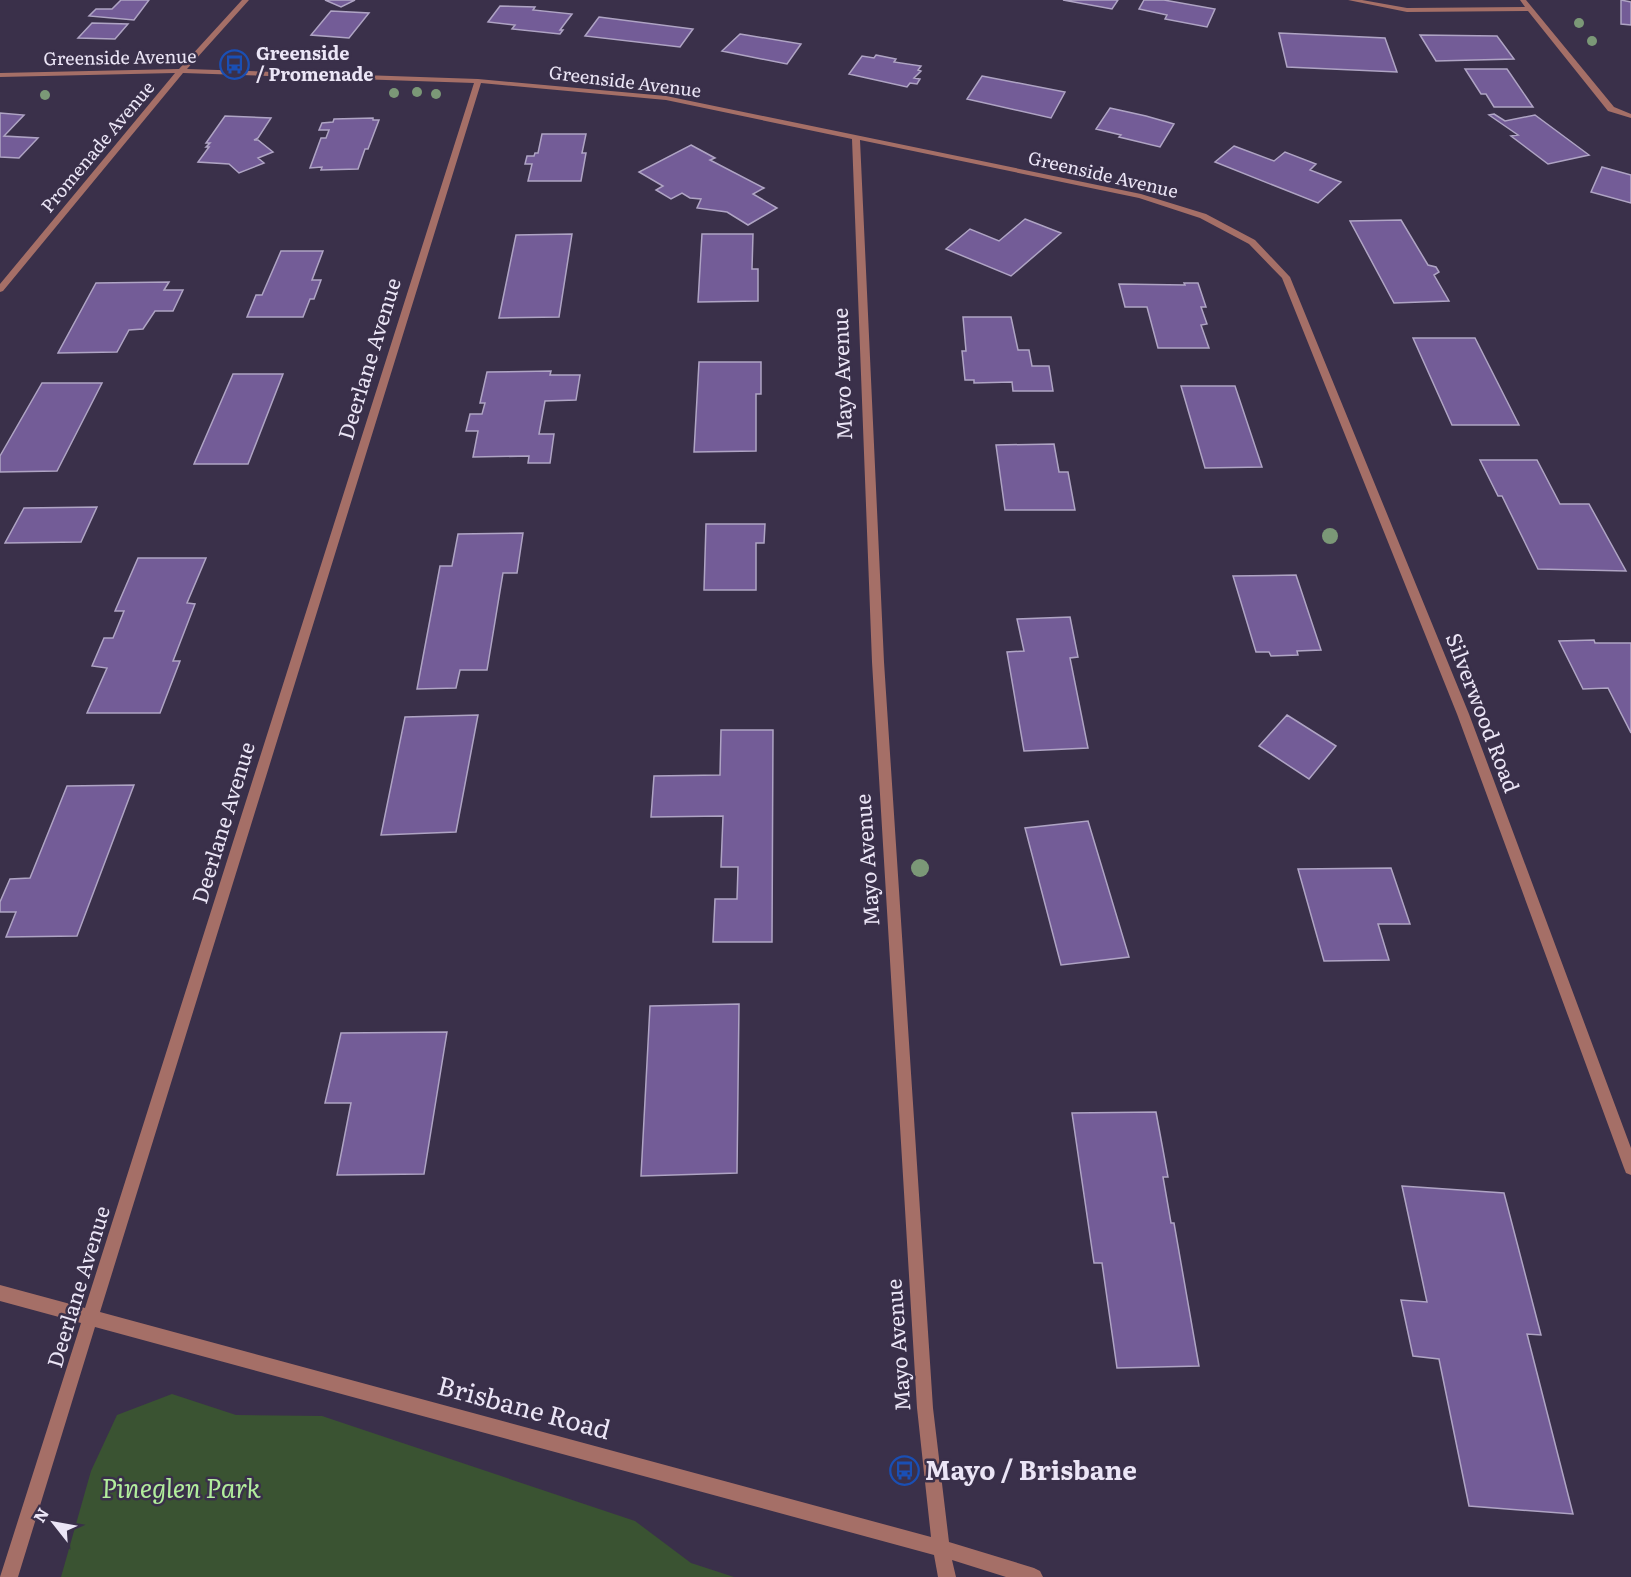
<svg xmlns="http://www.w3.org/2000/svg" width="1631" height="1577" font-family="Literata,serif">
<rect width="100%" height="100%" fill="#3a304a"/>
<path fill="#3a5332" d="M172,1394L236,1415L322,1416L635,1521L691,1563L734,1577H61L91,1471L117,1415Z"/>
<path fill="#735c97" stroke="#afa4c4" stroke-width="1.5" d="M121,0H149L134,20L89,16L96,9H112Z
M325,0H355L341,7Z
M1063,0H1118L1112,9Z
M1144,0H1164L1215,9L1207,27L1165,19L1167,15L1139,9Z
M1621,0L1631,2V25L1621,24Z
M500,6L535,7L533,10L572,14L560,30H563L560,34L512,29L515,25L488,22Z
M331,11L369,13L349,38L311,35Z
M599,17L693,29L680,47L585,36Z
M92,23L128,24L115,39L78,38Z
M1279,33L1385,38L1397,72L1287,67Z
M740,34L801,44L787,64L722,51Z
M1420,35L1497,36L1514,59L1436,61Z
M876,55L896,59L894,62L921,66L918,70L921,71L914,78L920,79L917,84L910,83L907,87L849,74L862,56L874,58Z
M1465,69H1507L1533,107H1494L1486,94H1481Z
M982,76L1065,92L1051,118L967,99Z
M1110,108L1146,116L1174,124L1160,147L1119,137L1121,135L1096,129Z
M0,113L24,115L4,136L38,138L19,158L0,157Z
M1494,114L1505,121L1535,115L1589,155L1548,164L1511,136L1518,135L1489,115Z
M225,116L271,118L258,138L254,140H258L273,152L258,158L264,163L239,173L229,164L198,162L209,147H206L210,143H206Z
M373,118V120H379L368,149H365L358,169L321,170L322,167L310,168L321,138H326L329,130H319L322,123L333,122L334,119Z
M542,134H586L582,153H586L581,181H528L532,164H525L527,156H534L535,153H538Z
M691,145L715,158L710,160L764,188L753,194L777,208L748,225L727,212L697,208L701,199L690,198L682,193L671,199L656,190L663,186L639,172Z
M1234,146L1274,161L1285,152L1316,164L1310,170L1341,182L1318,203L1215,162Z
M1602,167L1631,175V203L1591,192Z
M1025,219L1061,233L1011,276L946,249L970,229L999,241Z
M1401,220L1428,265L1436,267L1439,272L1434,275L1449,301L1394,303L1350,221Z
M572,234L559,317L499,318L516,235Z
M702,234H753L752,269H758V301L698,302Z
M281,251H323L312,280H321L314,299H310L303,317H247L256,295H262Z
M169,282L164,290H183L173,311H155L143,329L129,330L117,352L58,353L96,283Z
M1184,283H1198L1206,307H1201L1207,324L1201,325L1209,348H1158L1147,307H1125L1119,284L1185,285Z
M963,317H1011L1018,350H1029L1032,366H1049L1053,391H1013L1012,382L974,383V380H965L962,351H966Z
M1413,338H1475L1519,425H1452Z
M699,362H761V394H756V451L694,452Z
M551,371L550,375H580L576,400L545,401L539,434H554L550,463H528L529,456L473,457L478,431H466L470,414H482L485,403H480L487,372Z
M233,374H283L248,464H194Z
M42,383H102L57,471L0,472V456Z
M1181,386H1235L1262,467L1205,468Z
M1054,444L1059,472H1068L1075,510H1005L996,445Z
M1480,460H1537L1560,504H1589L1626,571L1538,569L1502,496H1498Z
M97,507L81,542L5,543L24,508Z
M706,524H765L764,543H756V590H704Z
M523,533L517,573H503L487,670H460L456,688L417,689L440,566H452L458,534Z
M138,558H206L187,603L195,604L173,661H180L160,713H87L107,668L92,666L104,638H113L124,611H115Z
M1296,575L1321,650L1297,651L1298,655L1271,656L1269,652H1256L1233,576Z
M1070,617L1078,657L1070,658L1088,748L1024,751L1007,652L1024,651L1017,619Z
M1594,640L1595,643H1631V733L1608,688L1583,689L1559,641Z
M478,715L456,832L381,835L405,717Z
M1287,715L1336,746L1309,779L1259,746Z
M721,730H773L772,942H713L715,899H737L738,867H721L723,816L651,817L654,776L720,775Z
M134,785L77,936L6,937L16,912H0V902L10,879L30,878L67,786Z
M1088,821L1129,957L1061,965L1025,828Z
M1391,868L1410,924H1378L1389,960L1324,961L1298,869Z
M739,1004L737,1173L641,1176L650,1006Z
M447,1032L424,1174L337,1175L351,1103H325L341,1033Z
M1156,1112L1168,1177H1163L1171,1223H1174L1199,1366L1117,1368L1102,1263H1094L1072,1113Z
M1402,1186L1504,1193L1541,1335L1527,1334L1573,1514L1469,1506L1439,1359L1413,1356L1401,1300L1427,1302Z"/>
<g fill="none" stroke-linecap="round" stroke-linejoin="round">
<path fill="#a56f67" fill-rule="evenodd" d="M242,0H249L187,69L478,79L666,96L1141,194L1206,214L1255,240L1290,277L1469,714L1631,1148V1175L1626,1173L1624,1168L1457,714L1282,278L1249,244L1200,218L1139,198L860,140L884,662L933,1408L949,1542L1034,1568L1040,1571L1043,1577H1006L952,1560L956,1577H938L934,1555L95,1327L18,1577H0L81,1323L0,1301V1285L85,1308L474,83L183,73L3,291L0,292V284L175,73L0,77V73L179,69ZM481,83L666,100L852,139L872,662L917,1408L931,1537L100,1312Z
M1348,0H1362L1407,8L1525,7L1520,0H1526L1614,107L1631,114V118L1608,111L1528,11L1407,12Z"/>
</g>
<g fill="#7b9877">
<circle cx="1579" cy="23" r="5"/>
<circle cx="1592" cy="41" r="5"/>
<circle cx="417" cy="92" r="5"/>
<circle cx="394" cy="93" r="5"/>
<circle cx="436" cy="94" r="5"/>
<circle cx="45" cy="95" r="5"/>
<circle cx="1330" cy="536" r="8"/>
<circle cx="920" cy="868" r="9"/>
</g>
<defs>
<symbol id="bus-ring" viewBox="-11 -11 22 22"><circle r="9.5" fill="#3a304a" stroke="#1a4fb4" stroke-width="1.5"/><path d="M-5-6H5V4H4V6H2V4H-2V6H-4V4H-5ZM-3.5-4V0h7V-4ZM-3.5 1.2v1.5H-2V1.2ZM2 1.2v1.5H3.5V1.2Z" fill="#1a4fb4"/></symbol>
</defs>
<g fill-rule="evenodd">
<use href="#bus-ring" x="218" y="48" width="33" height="33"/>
<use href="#bus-ring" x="888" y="1454" width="33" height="33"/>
</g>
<g text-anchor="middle" stroke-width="5" stroke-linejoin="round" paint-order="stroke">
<g font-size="18" font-weight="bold" fill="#ebe5f6" stroke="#3a304a" text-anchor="start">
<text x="256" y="60">Greenside<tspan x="256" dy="21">/ Promenade</tspan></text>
</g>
<g font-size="18" fill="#ebe5f6" stroke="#3a304a">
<text transform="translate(120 58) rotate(-1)" y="6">Greenside Avenue</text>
<text transform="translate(625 82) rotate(7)" y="6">Greenside Avenue</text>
<text transform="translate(98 147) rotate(-50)" y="6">Promenade Avenue</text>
<text transform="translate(1103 175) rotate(13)" y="6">Greenside Avenue</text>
</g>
<g font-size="21" fill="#ebe5f6" stroke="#3a304a">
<text transform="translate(370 359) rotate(-73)" y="7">Deerlane Avenue</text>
<text transform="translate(843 374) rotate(-92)" y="7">Mayo Avenue</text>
<text transform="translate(1482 713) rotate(69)" y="7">Silverwood Road</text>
<text transform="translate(224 823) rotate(-73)" y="7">Deerlane Avenue</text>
<text transform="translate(868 860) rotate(-94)" y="7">Mayo Avenue</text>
<text transform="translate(79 1287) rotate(-73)" y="7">Deerlane Avenue</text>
<text transform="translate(899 1345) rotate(-94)" y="7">Mayo Avenue</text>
</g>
<g font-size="26" fill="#ebe5f6" stroke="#3a304a">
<text transform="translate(524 1408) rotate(15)" y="9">Brisbane Road</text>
</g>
<g font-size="26" font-weight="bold" fill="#ebe5f6" stroke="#3a304a" text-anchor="start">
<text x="925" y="1480">Mayo / Brisbane</text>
</g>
<g font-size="26" font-style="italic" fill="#b1ed9c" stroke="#3a304a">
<text x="181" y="1498">Pineglen Park</text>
</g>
</g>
<g transform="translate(54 1523) rotate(301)" stroke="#3a304a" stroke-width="4.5" paint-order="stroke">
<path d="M0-4.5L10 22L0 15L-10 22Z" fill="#ebe5f6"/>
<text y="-9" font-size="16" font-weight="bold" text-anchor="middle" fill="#ebe5f6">N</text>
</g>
</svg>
